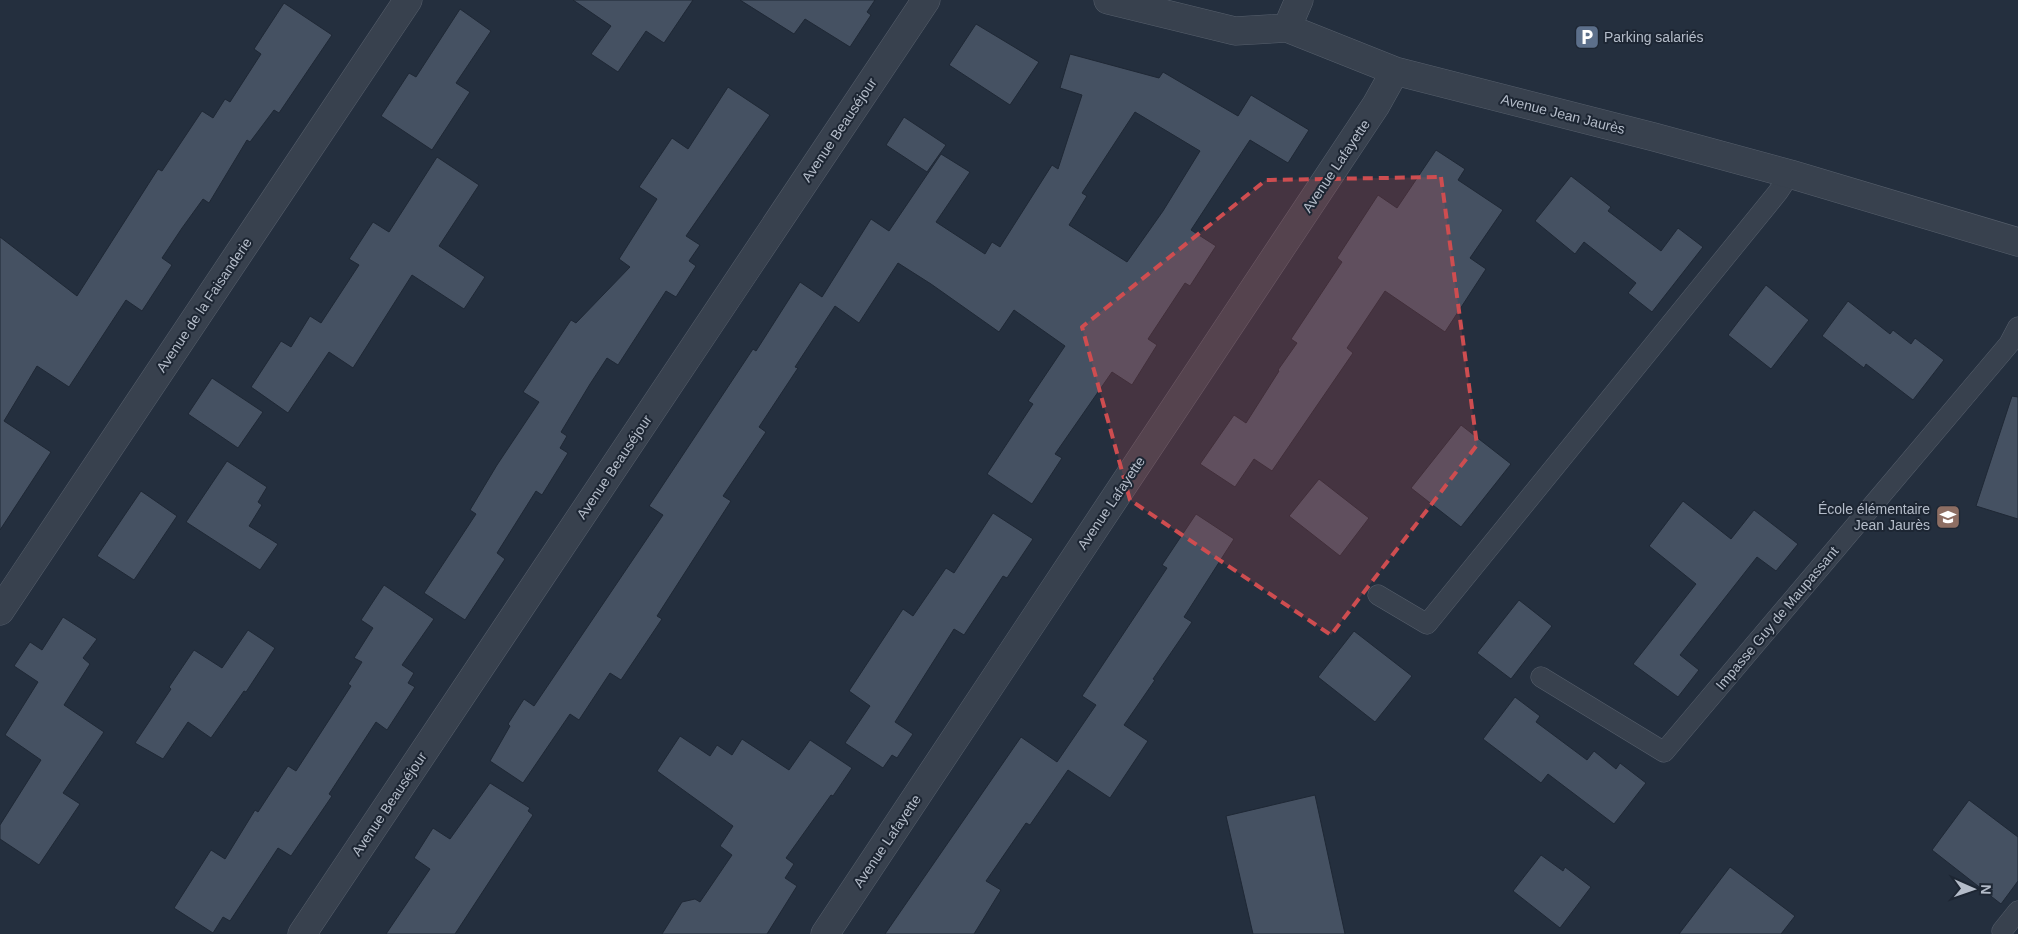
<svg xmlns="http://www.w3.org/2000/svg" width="2018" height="934" font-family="Arial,sans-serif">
<rect width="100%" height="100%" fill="#242f3e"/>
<path fill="#455162" stroke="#1f2835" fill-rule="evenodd" d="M573,0H693L664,43L646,31L618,72L591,54L611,26Z
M740,0H875L867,12L871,15L850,47L805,19L794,34Z
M284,3L332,35L279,113L274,110L250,142L247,140L209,203L203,199L182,228L162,258L172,265L142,311L126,300L69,387L37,366L4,421L51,452L0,530V237L77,296L158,169L162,171L202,111L213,118L225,99L230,102L261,54L254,49Z
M460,9L491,31L456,83L470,92L432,150L381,116L409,73L416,77Z
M976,24L1039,62L1010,105L949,65Z
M1070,54L1159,78L1163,72L1238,116L1251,95L1309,130L1288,163L1250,140L1191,230L1216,246L1190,286L1185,283L1148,339L1157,345L1132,385L1112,372L1055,454L1062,458L1032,504L987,474L1033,404L1028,401L1065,346L1014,310L999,332L931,284L898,263L859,323L835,306L795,367L798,368L759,427L766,432L723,496L731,501L657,616L662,619L621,680L610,673L579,720L570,714L523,783L490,761L510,726L508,724L524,699L534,706L663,515L649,506L753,349L756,351L800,282L822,297L871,219L889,231L941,154L970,172L936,222L985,254L992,242L1000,247L1052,165L1058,169L1082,95L1060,88ZM1135,112L1200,151L1163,211L1127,262L1069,225L1087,196L1082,193Z
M728,87L770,115L686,236L700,245L689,261L696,266L676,297L666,291L618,365L607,358L590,384L561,432L567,436L560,448L568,453L542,495L536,491L497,553L505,559L465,620L424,593L476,514L470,510L497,465L539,402L523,392L571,320L576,323L630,267L619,259L657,199L639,187L672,138L688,149Z
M904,117L946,145L927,172L886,145Z
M1436,150L1465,169L1458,180L1503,210L1470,258L1486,269L1445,332L1385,291L1347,348L1353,353L1272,471L1254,459L1235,487L1200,464L1234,415L1246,423L1279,371L1278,370L1297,343L1291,339L1342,262L1337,258L1378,195L1397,208Z
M437,157L479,185L439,246L485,277L464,309L412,275L353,368L329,352L288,413L251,387L281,341L291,347L310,316L321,323L359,265L349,259L373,222L389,232Z
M1571,176L1611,207L1608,211L1661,251L1678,228L1703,247L1652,312L1628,293L1636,283L1584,242L1575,254L1535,221Z
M1766,285L1809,320L1771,369L1728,335Z
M1848,301L1890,334L1893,330L1911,344L1915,338L1944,360L1913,400L1866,364L1864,368L1822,336Z
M212,378L263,412L238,448L188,414Z
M2012,396L2018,397V519L1976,506Z
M1461,425L1511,464L1461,527L1411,488Z
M227,461L267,487L258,502L262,505L249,526L278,544L260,570L186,522Z
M1319,479L1369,518L1340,556L1289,516Z
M141,491L177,516L134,580L97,556Z
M1683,501L1731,539L1754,510L1798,544L1776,571L1757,557L1680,655L1699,670L1678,697L1633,664L1696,584L1649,546Z
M993,513L1033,539L1007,578L1003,576L964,635L954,629L895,722L913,734L897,758L892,755L883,768L845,743L870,706L849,691L903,609L913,616L946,568L954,573Z
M1196,514L1234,539L1184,617L1192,622L1153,679L1155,680L1124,725L1148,741L1110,798L1068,770L1030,825L1026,823L986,881L1001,890L974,934H885L1021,737L1057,762L1096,705L1082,696L1167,568L1162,565Z
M384,585L434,619L402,665L414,673L408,683L415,687L387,730L376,722L329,794L332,796L291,856L278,848L230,921L223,917L213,933L174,908L211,850L225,859L255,810L258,812L288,766L296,771L351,686L348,684L362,662L354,658L373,628L361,620Z
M1519,600L1552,626L1511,679L1477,653Z
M63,617L97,639L83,658L90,664L64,705L104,732L63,793L80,804L39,865L0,839V825L41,760L5,735L38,682L14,666L30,642L42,650Z
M248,630L275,648L246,692L244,691L211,738L188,722L163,759L135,743L171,689L169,687L194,650L222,668Z
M1354,631L1412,676L1375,722L1318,677Z
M1515,697L1540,716L1536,722L1587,760L1594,751L1616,769L1620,763L1646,783L1614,824L1548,774L1541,783L1483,739Z
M680,736L710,756L717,745L732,755L742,739L789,770L810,740L852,768L833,796L831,795L786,858L794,864L785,878L797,886L767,934H662L682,902L695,899L700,902L732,855L720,846L733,826L657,771Z
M490,783L530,808L528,811L533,815L455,934H386L430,869L414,858L433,828L450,839Z
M1315,795L1345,934H1253L1226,816Z
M1969,800L2018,837V881L2001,904L1932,850Z
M1541,855L1563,871L1565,867L1591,887L1560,928L1513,891Z
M1730,867L1795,916L1781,934H1679Z"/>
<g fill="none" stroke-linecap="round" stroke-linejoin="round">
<defs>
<path id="lane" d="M1378,595L1427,624L1778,192L1790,174
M1541,677L1664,752L2009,344L2018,327
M2002,931L2018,911"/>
<path id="street" d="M1108,0L1235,31L1287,28L1395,71L1654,137L1790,174L2018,242
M1287,28L1299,0
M0,611L408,0
M302,934L926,0
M825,934L1376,105L1395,71"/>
</defs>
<use href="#lane" stroke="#565f6c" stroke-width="21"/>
<use href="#street" stroke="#565f6c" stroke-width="29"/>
<use href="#lane" stroke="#38414e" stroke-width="20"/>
<use href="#street" stroke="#38414e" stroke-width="28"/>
</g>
<path fill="#ce4d50" fill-opacity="0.2" stroke="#ce4d50" stroke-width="4" stroke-dasharray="10 6" stroke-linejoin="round" d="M1441,177L1477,445L1331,635L1130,500L1082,327L1266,180Z"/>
<defs>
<symbol id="parking-square" viewBox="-11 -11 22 22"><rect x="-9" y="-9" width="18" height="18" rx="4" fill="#5c6f8a" stroke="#1d2633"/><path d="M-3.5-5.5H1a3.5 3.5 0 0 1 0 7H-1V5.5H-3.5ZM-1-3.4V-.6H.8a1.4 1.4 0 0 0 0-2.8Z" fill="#fff"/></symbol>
<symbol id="school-square" viewBox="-11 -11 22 22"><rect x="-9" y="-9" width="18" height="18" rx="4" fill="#8d6e63" stroke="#1d2633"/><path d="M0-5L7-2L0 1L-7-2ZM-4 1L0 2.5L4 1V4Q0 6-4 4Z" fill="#fff"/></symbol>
</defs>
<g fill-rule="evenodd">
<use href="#parking-square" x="1573" y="23" width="28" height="28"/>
<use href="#school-square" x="1934" y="503" width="28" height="28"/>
</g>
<g text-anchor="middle" stroke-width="4" stroke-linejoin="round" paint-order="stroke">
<g font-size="14" fill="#b4bcc9" stroke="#1d2633" text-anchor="start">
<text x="1604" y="42">Parking salariés</text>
<text x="1930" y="514" text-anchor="end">École élémentaire<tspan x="1930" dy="16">Jean Jaurès</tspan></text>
</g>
<g font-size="14" fill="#b4bcc9" stroke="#1d2633">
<text transform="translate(1563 114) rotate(14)" y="5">Avenue Jean Jaurès</text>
<text transform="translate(839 130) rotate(-56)" y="5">Avenue Beauséjour</text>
<text transform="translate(1336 166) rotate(-56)" y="5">Avenue Lafayette</text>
<text transform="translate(204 305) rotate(-56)" y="5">Avenue de la Faisanderie</text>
<text transform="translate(614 467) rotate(-56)" y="5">Avenue Beauséjour</text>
<text transform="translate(1111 503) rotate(-56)" y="5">Avenue Lafayette</text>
<text transform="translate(1777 618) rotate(-50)" y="5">Impasse Guy de Maupassant</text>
<text transform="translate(389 804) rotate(-56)" y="5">Avenue Beauséjour</text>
<text transform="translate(887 841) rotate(-56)" y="5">Avenue Lafayette</text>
</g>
</g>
<g transform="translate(1973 889) rotate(92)" stroke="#1d2633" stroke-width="4" paint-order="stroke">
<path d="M0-4L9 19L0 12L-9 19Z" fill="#b4bcc9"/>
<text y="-8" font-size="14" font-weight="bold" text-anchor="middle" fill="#b4bcc9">N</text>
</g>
</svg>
